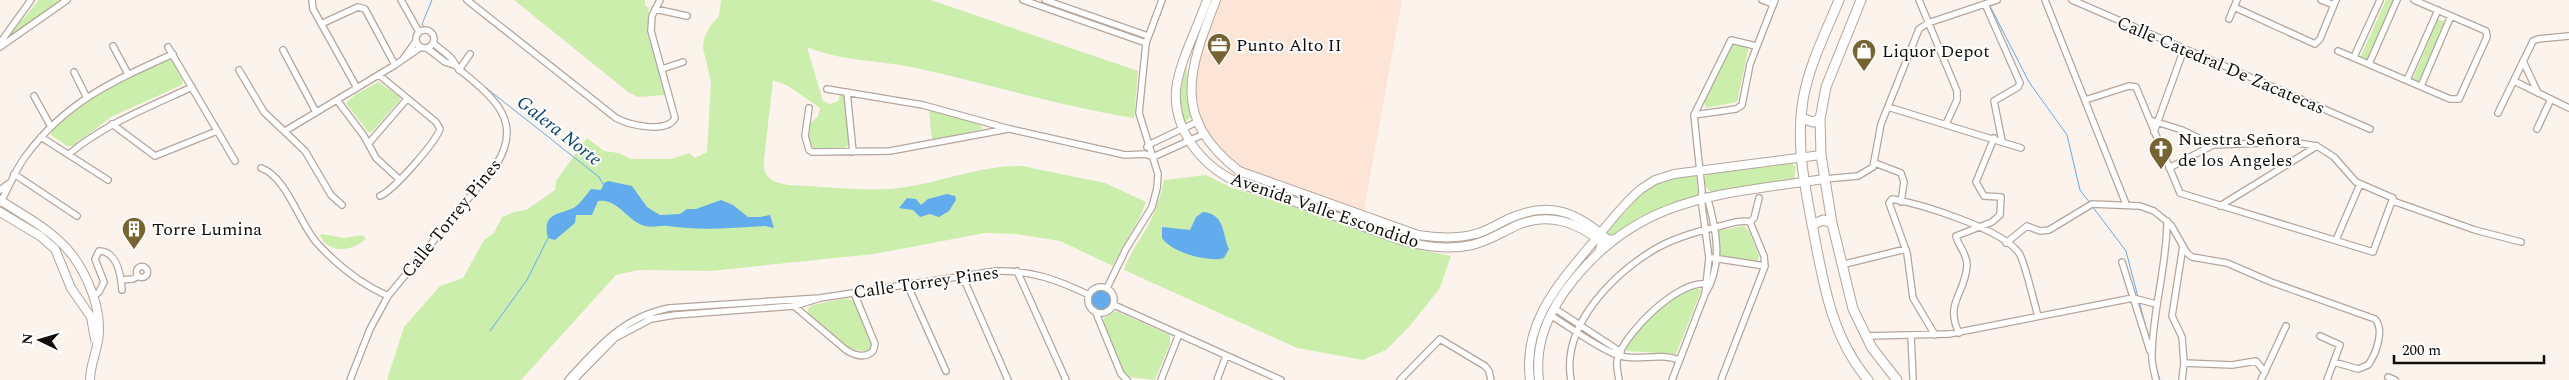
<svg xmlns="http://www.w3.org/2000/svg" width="2569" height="380" font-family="Spectral,serif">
<rect width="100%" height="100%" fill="#fdf3ed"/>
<path fill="#fce5d6" d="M1221,0H1402L1364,210L1244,170L1217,145L1204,125L1197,99L1195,79L1201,52Z"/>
<path fill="#cbeead" d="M39,0H64L8,41L7,38Z
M514,0H645V5L649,8L647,32L665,95L638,97L628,92Z
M721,0H931L1138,71L1134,118C1058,106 986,83 911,67C876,60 840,61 807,47L823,101L830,104L838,101L840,94L846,98L849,144L844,150L814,149L809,139L810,124L818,116L820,108L788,86L773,80L764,160C763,178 771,182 788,185C823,186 871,193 906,187C945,181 982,165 1022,166L1105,183L1146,202C1138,225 1123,244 1113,266L1060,241L1016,234L985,233L874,254L710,271L638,270L616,275L521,380H387L404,327L440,286L463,278L484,240L494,233L502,217L514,212L526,210L555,190L556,181L587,138L604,151L619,153L631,159H672L689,153L695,158L707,152L711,82L703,48L704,38L710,26L719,16Z
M2386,0H2395L2368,62L2360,58Z
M2438,19L2445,22L2418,84L2412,81Z
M1731,42L1748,47V50L1737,102L1706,108L1704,102Z
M168,59L172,61L183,82L182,85L113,116L72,146H67L51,135V131C79,95 129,77 168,59Z
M1187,66L1188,90L1192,116L1185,122H1183C1178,102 1180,84 1187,66Z
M378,82L399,96L400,100L372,132H368L346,103L355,95Z
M929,110L981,124L982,129L932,141Z
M1790,162L1796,167L1794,179L1791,180L1712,192C1704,189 1702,179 1708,172Z
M1206,175L1232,188L1321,215L1413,248L1451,256L1440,288L1409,327L1386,350L1363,360L1297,348L1124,270C1129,254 1138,243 1146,229C1155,214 1160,197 1164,180Z
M1696,175L1698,195L1659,210L1609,237L1605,234L1644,191L1666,179Z
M1744,226L1749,231L1759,256L1757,261L1720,256L1717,231Z
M323,234L344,238L363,235L366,239C353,251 328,255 320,235Z
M1697,287L1701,291L1676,354L1627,351L1625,346C1640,325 1670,291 1697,287Z
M847,298L854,301L870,339L871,349L867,352L849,348L808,314V309L812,305Z
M1116,311L1170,335V344L1155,380L1129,377L1124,372L1103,324L1104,318Z"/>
<path fill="#62abec" d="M608,181L632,186L647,207L660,215L680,214L687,209H696L721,200L733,205L748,217H760L770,215L774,228L765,226C730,228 702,231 668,226C660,225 652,228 645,226C628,222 618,198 598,201L592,215H576L575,223L555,240L548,238C541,211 562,215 575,207C580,204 587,194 591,189L601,190L604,183Z
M947,194L955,196L956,200L949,211L939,217L930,214L920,217L913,210L899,208L907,198L916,199L921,205L928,199Z
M1203,212C1225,214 1222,233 1229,249L1224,258C1209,263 1171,252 1162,238V227L1190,230L1196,217Z
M1091 300a11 11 0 1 1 22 0a11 11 0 1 1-22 0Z"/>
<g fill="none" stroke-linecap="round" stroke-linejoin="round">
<path stroke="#62abec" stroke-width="1" d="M432,0L422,24L435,41
M1990,6L2029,82L2067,135L2080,190L2090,203
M485,87L599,177L603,184
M2092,206L2126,251L2138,297
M2139,301L2147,331
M490,331L527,280L548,238
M2155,364L2160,380"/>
<defs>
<path id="street" d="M312,0L313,9L357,88
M401,0L419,32
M467,0L616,118C629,125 667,134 675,118L651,31L652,16L660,0
M1023,0L1146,43
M1045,0L1148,36
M1762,0L1773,4
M1919,0L1957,91V100L1946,124
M2045,0L2126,204
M2072,0L2370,129
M2321,0L2334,5
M1985,4L2020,83L2018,87L1994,101L2002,141
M2234,7L2315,44L2320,39L2336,0
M655,9L687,16
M2229,19L2237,0
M321,24L358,7L365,9L395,65
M416 39a9 9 0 1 1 18 0a9 9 0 1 1-18 0Z
M0,43L31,0
M113,46L128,74
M0,47L67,0
M168,47L235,161
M427,48L445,62L454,65
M283,50L316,112
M2338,51L2450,99H2459L2487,37L2486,31L2414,0
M2354,57L2380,0
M403,59L416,41
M2523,61L2538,93
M2369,64L2397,0
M662,69L683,62
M239,70L264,112L305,151L331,195L342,205
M459,70L470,54
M74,72L86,96
M379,75L436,122L440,129C435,143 394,190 380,196
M2407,80L2438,10
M2514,81L2569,108
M2421,86L2451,16
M827,89L923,105L1010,129L1125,155L1145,154L1153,157L1204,134
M847,92L853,152
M34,96L50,125
M337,100L364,136L376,158L400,180
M2085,100L2129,86L2136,87L2180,193L2373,252L2393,198L2356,182L2334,157L2317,146L2291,142L2213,145L2182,130L2150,120
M1888,107L2021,148
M809,108L805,136L809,150L812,152L890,151L1008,129
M2498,113L2533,41L2538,39L2569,36
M1694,115L1736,109L1742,105L1750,64L1775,0
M112,124L155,156L217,131
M2537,129L2551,99
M285,131L395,65L421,47
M2154,132L2184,49
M41,137L108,180
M369,143L407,99
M1147,147L1148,145L1199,121
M69,154C105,124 149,107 192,87
M1875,163L1901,173L1904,182L1901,202
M261,168C287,177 299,223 317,243C337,265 361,284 388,296
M2169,168L2213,145
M14,174L77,216
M1824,179L1858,176L1873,167L1881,124L1919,29L1928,23L1997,0
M0,190L8,184
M2393,201L2475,230L2521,242
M0,203C9,188 14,172 25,157C65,102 113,81 173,54
M2220,206L2317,146
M1750,222L1754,218L1759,198
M2336,240L2360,184
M2006,243L2027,226L2040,231L2049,230L2092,204L2140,206L2154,211L2171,225L2187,253L2192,257L2227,263L2271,282L2375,319C2385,330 2376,354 2368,365L2358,369L2334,362
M1713,258L1765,266
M2122,262L2150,351
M1841,265L1906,249
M136.5 272a5.5 5.5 0 1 1 11 0a5.5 5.5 0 1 1-11 0Z
M1017,271L1066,380
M962,275L1008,380
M121,280L133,279L138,276
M907,284L946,371
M1088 300a13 13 0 1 1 26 0a13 13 0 1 1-26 0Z
M1107,288L1126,249L1152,207L1157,188L1158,174L1139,113L1146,43L1162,0
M1705,294L1709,258L1701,198L1702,191L1694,115L1731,40L1756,46
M93,297L99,292L104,282L95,259L99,251C117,251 121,276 122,290
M1114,305L1281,380
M794,306L846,350C854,355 865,359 873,351L875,344L854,293
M1554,308L1621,352
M1096,313L1121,374L1127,380
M1550,315C1572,328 1594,346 1617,355C1637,362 1659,352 1679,360
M1959,333C1944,302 1966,293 1967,265C1967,253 1958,246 1956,236L1992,222L2000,215L2001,197L1984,196L1976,182L1994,138
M1935,335L1913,298L1907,253L1889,203L1892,199C1921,204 2002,229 2019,253C2025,262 2034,303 2038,316
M1865,336L1949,334L2133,298L2156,304
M1911,336L1913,378
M2320,336L2340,345L2327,380
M2184,363L2232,365L2256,361L2265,372
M2388,377L2395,380
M350,380L370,329L388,296L496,165C525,120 491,96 460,70C455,66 455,62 451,58C446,53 439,48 433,43
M568,380C598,347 623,317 669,308L820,298L996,271C1031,270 1058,280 1089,295
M574,380L615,338L651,319L675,315L794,306L820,298
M1161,380L1179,334
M1217,380L1226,356
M1400,380L1440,339L1485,366L1489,371L1491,380
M1571,380C1561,326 1612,275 1655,249C1674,238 1695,232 1716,227C1726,225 1740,219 1750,222
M1619,380C1618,372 1615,365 1618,357C1626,332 1678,280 1706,284
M1672,380L1705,294C1724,264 1716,228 1707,196
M1721,380L1765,266L1764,256L1750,222
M2156,380C2154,371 2151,362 2152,353C2153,308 2167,266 2167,221
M2182,380L2184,363L2182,337L2172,316L2183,246
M2261,380L2286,326"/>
<path id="secondary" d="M1207,0C1198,27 1179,62 1176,90C1173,129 1201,165 1235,181C1257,192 1283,197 1307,206C1339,217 1371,230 1404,241C1426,247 1449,250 1472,245C1489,241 1502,232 1518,225C1548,212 1578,222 1602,243L1599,252
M1216,0C1189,70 1170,117 1239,171L1418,235C1437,238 1456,239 1475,234C1488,231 1500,222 1513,217C1552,201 1578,213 1607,239L1614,240
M0,200C19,213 40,223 57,239C81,259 100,300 99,331C99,348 90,363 90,380
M0,212L40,236L55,249L71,288L91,317L95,339
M1530,380C1522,322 1560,282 1595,240C1609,223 1623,204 1641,189L1655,180L1674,174L1821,155
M1539,380C1535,346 1546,318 1565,291C1635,195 1718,195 1824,179"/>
<path id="primary" d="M1839,0C1826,32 1809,65 1803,100C1796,142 1804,183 1812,224C1823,280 1830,335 1868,380
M1861,0L1826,87L1820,119L1821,155L1832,223L1853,309L1872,348L1897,380
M1801,118L1813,122L1820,119
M1812,225L1823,220L1832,223"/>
</defs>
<use href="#street" stroke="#b4a59b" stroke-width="8"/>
<use href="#secondary" stroke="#b4a59b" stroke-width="10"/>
<use href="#primary" stroke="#b4a59b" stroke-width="11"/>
<use href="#street" stroke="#fff" stroke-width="5.5"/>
<use href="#secondary" stroke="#fff" stroke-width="8"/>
<use href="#primary" stroke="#fff" stroke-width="9"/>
</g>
<defs>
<symbol id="office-pin" viewBox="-11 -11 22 30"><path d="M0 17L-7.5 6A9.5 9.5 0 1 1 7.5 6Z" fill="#766432" stroke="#fff"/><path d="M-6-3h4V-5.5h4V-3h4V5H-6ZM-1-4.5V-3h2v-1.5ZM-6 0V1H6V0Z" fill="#fff"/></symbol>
<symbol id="shop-pin" viewBox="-11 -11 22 30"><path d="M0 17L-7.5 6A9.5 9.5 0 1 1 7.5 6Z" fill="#766432" stroke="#fff"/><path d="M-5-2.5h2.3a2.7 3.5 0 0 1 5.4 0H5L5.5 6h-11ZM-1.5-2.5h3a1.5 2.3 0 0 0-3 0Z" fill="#fff"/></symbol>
<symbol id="church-pin" viewBox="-11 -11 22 30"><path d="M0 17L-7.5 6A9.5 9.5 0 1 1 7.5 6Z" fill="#766432" stroke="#fff"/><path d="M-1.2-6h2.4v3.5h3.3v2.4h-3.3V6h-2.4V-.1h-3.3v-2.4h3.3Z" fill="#fff"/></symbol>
<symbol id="building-pin" viewBox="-11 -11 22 30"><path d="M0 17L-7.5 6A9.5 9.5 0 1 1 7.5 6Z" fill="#766432" stroke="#fff"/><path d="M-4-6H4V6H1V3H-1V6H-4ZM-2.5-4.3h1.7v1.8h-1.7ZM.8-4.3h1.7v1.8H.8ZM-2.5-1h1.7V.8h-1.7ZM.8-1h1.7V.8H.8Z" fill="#fff"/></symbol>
</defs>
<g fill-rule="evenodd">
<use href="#office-pin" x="1205" y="31" width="28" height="38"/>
<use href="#shop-pin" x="1850" y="37" width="28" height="38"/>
<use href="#church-pin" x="2147" y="135" width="28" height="38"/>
<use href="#building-pin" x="120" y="215" width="28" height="38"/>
</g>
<g text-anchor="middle" stroke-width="4" stroke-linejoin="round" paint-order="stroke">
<g font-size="18" fill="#110c09" stroke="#fff" text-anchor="start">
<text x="1236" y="51">Punto Alto II</text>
<text x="1882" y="57">Liquor Depot</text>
<text x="2178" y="145">Nuestra Señora<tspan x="2178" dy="21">de los Angeles</tspan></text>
<text x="152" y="235">Torre Lumina</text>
</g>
<g font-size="18" fill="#110c09" stroke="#fff">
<text transform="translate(2221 65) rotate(23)" y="6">Calle Catedral De Zacatecas</text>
<text transform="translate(1325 210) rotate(19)" y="6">Avenida Valle Escondido</text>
<text transform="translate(451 218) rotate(-51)" y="6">Calle Torrey Pines</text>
<text transform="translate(926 282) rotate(-8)" y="6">Calle Torrey Pines</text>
</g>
<g font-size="19" font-style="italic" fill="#0b436c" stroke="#fff">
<text transform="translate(560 130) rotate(38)" y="7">Galera Norte</text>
</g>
</g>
<g transform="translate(40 340) rotate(275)" stroke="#ffffff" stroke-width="4" paint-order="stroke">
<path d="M0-4L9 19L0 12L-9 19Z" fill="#110c09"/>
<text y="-8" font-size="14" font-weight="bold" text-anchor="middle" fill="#110c09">N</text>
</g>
<path d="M2394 355v8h150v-8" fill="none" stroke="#110c09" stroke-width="2.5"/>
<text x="2402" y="355" font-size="15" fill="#110c09" stroke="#ffffff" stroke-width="4" paint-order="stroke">200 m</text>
</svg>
